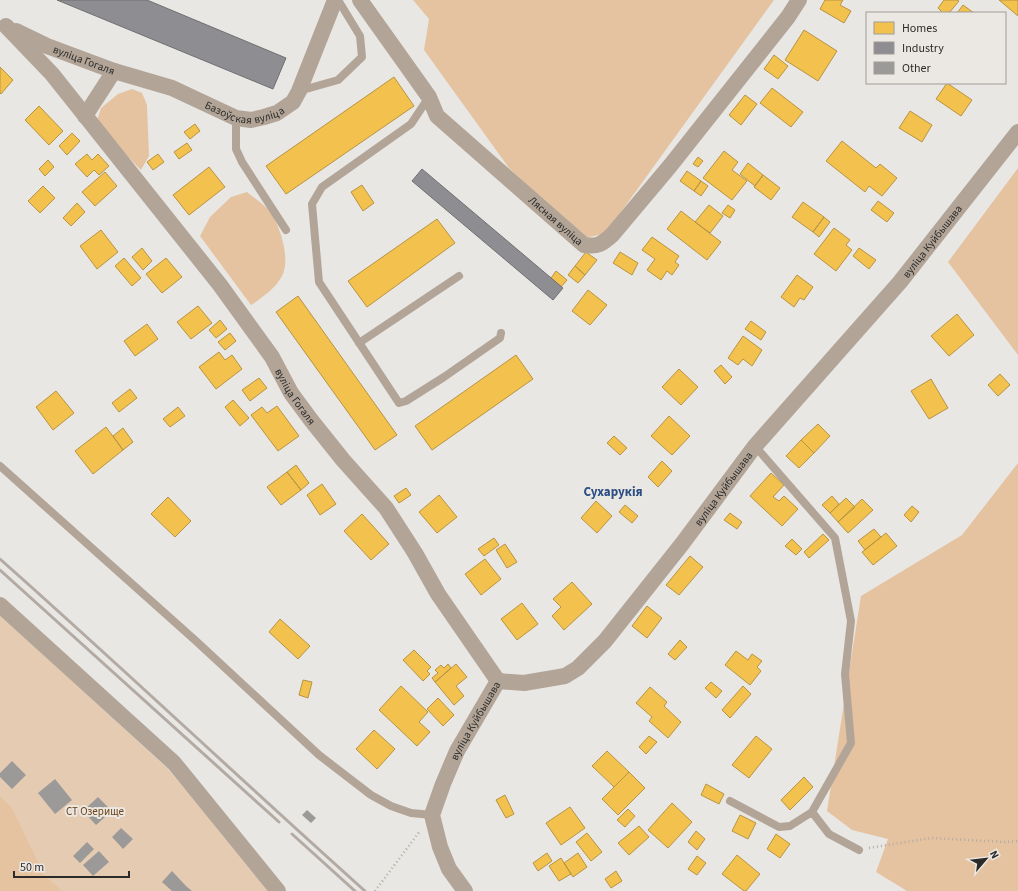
<svg xmlns="http://www.w3.org/2000/svg" width="1018" height="891" font-family="'Source Sans 3',sans-serif">
<rect width="100%" height="100%" fill="#e9e7e4"/>
<path fill="#e5cbb2" d="M0,615L167,768L254,870L268,891H52L0,805Z"/>
<path fill="#e5c2a0" d="M413,0H774L605,234L583,238L509,168L424,50L429,19Z
M132,89L142,93L147,105L149,156L141,170L122,151L97,121L101,108L118,94Z
M1018,168V355L948,262Z
M247,192C254,198 264,204 270,212C280,225 291,260 282,276C275,289 263,297 251,305L200,236L210,217L231,197Z
M1018,463V891H907L876,872L888,839L852,830L827,811L861,596L962,535Z
M0,796L12,808L44,875L62,891H0Z"/>
<path fill="#f2c14e" stroke="#b79443" d="M825,0H843L840,5L851,11L844,23L820,9Z
M944,0H957L959,1L949,13H943L938,8Z
M999,0H1018V16Z
M963,5L974,13H957Z
M804,30L837,51L818,81L785,60Z
M774,55L788,66L778,79L764,69Z
M0,67L13,80L1,94L0,93Z
M394,77L414,106L286,194L266,166Z
M947,83L972,100L961,116L936,99Z
M772,88L803,112L791,127L760,103Z
M745,95L757,104L741,125L729,115Z
M39,106L63,131L49,145L25,120Z
M910,111L932,125L922,142L899,128Z
M195,124L200,131L190,139L184,132Z
M72,133L80,141L67,155L59,146Z
M842,141L876,168L880,164L897,178L882,196L869,186L865,192L826,161Z
M187,143L192,150L179,159L174,152Z
M724,151L738,162L732,170L747,181L732,200L703,178Z
M87,154L92,160L98,154L109,166L99,175L94,170L87,177L75,164Z
M158,154L164,162L153,170L147,162Z
M698,157L703,161L698,167L693,164Z
M48,160L54,167L45,176L39,169Z
M748,163L763,175L755,186L740,174Z
M209,167L225,187L189,215L173,195Z
M687,171L701,181L694,191L680,181Z
M105,172L117,186L95,206L82,192Z
M763,175L780,188L771,200L754,187Z
M701,181L708,186L701,196L694,191Z
M362,185L374,203L363,211L351,192Z
M43,186L55,198L40,213L28,201Z
M878,201L894,213L887,222L871,210Z
M803,202L824,217L813,232L792,217Z
M77,203L85,212L71,226L63,218Z
M709,205L723,216L710,233L695,222Z
M728,205L735,210L730,218L722,213Z
M681,211L721,242L707,260L667,229Z
M824,217L830,222L819,237L813,232Z
M437,219L455,243L367,307L348,281Z
M834,228L850,240L846,245L852,250L836,271L814,254Z
M101,230L118,252L97,269L80,246Z
M652,237L679,256L675,262L679,265L672,275L667,271L661,280L647,270L655,259L642,250Z
M142,248L152,261L143,270L132,257Z
M859,248L876,260L869,269L853,256Z
M586,252L597,260L585,275L575,266Z
M620,252L638,263L632,275L613,263Z
M124,258L141,278L132,286L115,266Z
M166,258L182,277L162,293L146,274Z
M575,266L585,275L578,283L568,275Z
M556,271L567,280L561,287L551,278Z
M797,275L813,287L804,300L800,298L794,307L781,297Z
M588,290L607,305L590,325L572,311Z
M298,296L397,435L375,450L276,312Z
M198,306L212,323L191,339L177,322Z
M957,314L974,335L949,356L931,336Z
M220,320L227,329L216,338L209,330Z
M751,321L766,332L761,340L745,329Z
M147,324L158,339L135,356L124,341Z
M230,333L236,341L225,350L218,342Z
M743,336L762,350L752,366L743,359L738,365L728,358Z
M219,352L225,360L232,355L242,369L216,389L199,367Z
M516,355L533,379L432,450L415,426Z
M721,365L732,377L725,384L714,371Z
M679,369L698,387L681,405L662,387Z
M1000,374L1010,385L998,396L988,385Z
M259,378L267,388L250,401L242,390Z
M931,379L948,408L929,419L911,391Z
M130,389L137,398L119,412L112,403Z
M56,391L74,413L53,430L36,407Z
M233,400L249,418L240,426L225,407Z
M277,406L299,436L278,451L251,415L262,407L267,413Z
M178,407L185,416L170,427L163,419Z
M669,416L690,436L672,455L651,436Z
M818,424L830,436L814,453L801,440Z
M106,427L123,450L93,474L75,451Z
M123,428L133,442L123,450L113,436Z
M614,436L627,448L620,455L607,443Z
M801,440L814,453L799,468L786,456Z
M662,461L672,471L658,487L648,477Z
M296,465L309,483L301,490L287,472Z
M287,472L301,490L281,505L267,487Z
M771,473L784,485L773,497L779,501L784,496L798,509L782,526L750,496Z
M322,484L336,504L320,515L307,495Z
M406,488L411,495L399,503L394,496Z
M439,495L457,517L437,533L419,512Z
M832,496L839,504L830,513L822,505Z
M168,497L191,521L175,537L151,514Z
M846,498L855,507L838,522L830,513Z
M862,499L873,510L848,533L838,522Z
M596,501L612,516L597,533L581,518Z
M625,505L638,516L632,523L619,512Z
M912,506L919,512L911,522L904,515Z
M730,513L742,522L737,529L724,520Z
M362,514L389,544L371,560L344,531Z
M874,529L881,537L865,550L858,541Z
M886,533L897,546L873,565L862,552Z
M823,534L829,540L809,558L804,552Z
M494,538L499,545L484,556L478,549Z
M792,539L802,549L796,555L785,546Z
M505,544L517,562L507,568L496,550Z
M690,556L703,567L679,595L666,585Z
M485,559L501,579L481,595L465,574Z
M572,582L592,604L564,630L552,616L561,607L553,599Z
M522,603L538,624L517,640L501,619Z
M647,606L662,618L647,638L632,626Z
M280,619L310,646L298,659L269,632Z
M680,640L687,647L675,660L668,654Z
M414,650L431,667L427,671L430,674L423,681L403,660Z
M736,651L748,660L752,654L762,661L757,667L761,671L750,685L725,665Z
M448,664L451,668L435,682L432,678L438,673L435,670L441,665L444,668Z
M456,664L467,677L456,686L464,696L454,705L435,682Z
M303,680L312,682L308,698L299,695Z
M711,682L722,691L716,698L705,688Z
M401,686L428,712L419,722L430,732L417,746L379,710Z
M743,686L751,694L730,718L722,710Z
M650,687L667,702L664,706L681,722L668,738L649,721L652,717L636,703Z
M438,698L454,715L443,726L427,709Z
M374,730L395,749L377,769L356,749Z
M649,736L657,742L646,754L639,747Z
M756,736L772,749L749,778L732,765Z
M607,751L629,772L614,787L592,766Z
M629,772L645,788L618,815L602,799Z
M804,777L813,787L790,810L781,800Z
M706,784L724,794L719,804L701,795Z
M505,795L514,814L506,818L496,800Z
M672,803L692,822L668,848L648,830Z
M570,807L585,828L561,845L546,823Z
M628,809L635,816L625,827L617,820Z
M740,815L756,823L748,839L732,831Z
M639,826L649,837L629,855L618,843Z
M696,831L705,839L697,850L688,842Z
M587,833L602,852L591,861L576,842Z
M776,834L790,844L780,858L767,849Z
M547,853L552,861L538,871L533,863Z
M578,853L587,867L573,877L564,863Z
M737,855L760,874L746,891H744L722,874Z
M697,856L706,863L697,875L688,869Z
M561,858L571,874L559,881L549,866Z
M616,871L622,881L611,888L605,879Z"/>
<path fill="#8d8d92" stroke="#707072" d="M57,0H147L286,58L273,89Z
M422,169L563,288L553,300L412,181Z"/>
<path fill="#9c9a98" d="M12,761L26,775L12,789L0,777V773Z
M55,779L72,800L55,814L38,793Z
M98,797L112,811L96,825L83,811Z
M307,810L316,818L311,823L302,815Z
M121,828L133,839L123,849L112,837Z
M87,842L94,849L80,863L73,856Z
M99,851L109,862L93,876L83,865Z
M172,871L186,886L192,891H172L162,882Z"/>
<g fill="none" stroke-linecap="round" stroke-linejoin="round">
<path stroke="#b3aba3" stroke-width="2.5" stroke-dasharray="1 3" stroke-linecap="butt" d="M869,848L931,838L1006,842L1018,841
M375,891L420,831"/>
<path stroke="#b2a598" stroke-width="8" d="M299,91L338,80L362,57L360,36L338,0
M429,97L411,124L322,187L312,204L319,282L399,403L406,401L444,377L500,338L501,333
M236,118V149L242,162L286,230
M359,343L459,276
M755,446L835,538L851,621L845,674L851,743L812,812L829,834L859,850
M0,466L196,641L319,755L371,795L391,806L411,813L432,815
M730,801L779,827L790,826L812,812"/>
<g stroke="#b2a598" stroke-width="16">
<path id="s1" d="M360,0L429,97L437,116L584,245C598,247 602,244 612,235L670,166L788,17L799,0"/>
<path id="s2" d="M6,26L52,74L220,285L272,357L291,393L311,420L343,460L386,508L415,553L438,594L498,681"/>
<path id="s3" d="M16,31L47,46L114,71L172,88L236,118L251,120L264,117L277,113L293,102L299,91L335,0"/>
<path d="M85,116L114,71"/>
<path d="M0,605L174,763L278,891"/>
<path id="s4" d="M498,681L524,683L565,676L578,668L605,641L682,544L755,446L900,282L1018,132"/>
<path id="s5" d="M465,891L449,869L440,847L432,815L443,784L457,751L498,681"/>
</g>
<path stroke="#b3aba3" stroke-width="3" d="M0,559C123,668 242,781 365,891
M0,570L279,822
M292,834L355,891"/>
</g>
<g text-anchor="middle" stroke-width="4" stroke-linejoin="round" paint-order="stroke">
<g font-size="11" fill="#2c2b29" stroke="#ebe7e2">
<text dy="4" stroke="none"><textPath href="#s3" startOffset="74">вуліца Гогаля</textPath></text>
<text dy="4" stroke="none"><textPath href="#s3" startOffset="245">Базоўская вуліца</textPath></text>
<text dy="4" stroke="none"><textPath href="#s1" startOffset="298">Лясная вуліца</textPath></text>
<text dy="4" stroke="none"><textPath href="#s4" startOffset="638">вуліца Куйбышава</textPath></text>
<text dy="4" stroke="none"><textPath href="#s2" startOffset="471">вуліца Гогаля</textPath></text>
<text dy="4" stroke="none"><textPath href="#s4" startOffset="314">вуліца Куйбышава</textPath></text>
<text dy="4" stroke="none"><textPath href="#s5" startOffset="188">вуліца Куйбышава</textPath></text>
</g>
<g font-size="11" fill="#6c4216" stroke="#ebe7e2">
<text x="95" y="815">СТ Озерище</text>
</g>
<g font-size="13" font-weight="bold" fill="#2b4e85" stroke="#ebe7e2">
<text x="613" y="496">Сухарукія</text>
</g>
</g>
<rect x="866" y="12" width="140" height="72" fill="#ebe7e2" stroke="#9f9c98"/>
<rect x="874" y="22" width="20" height="12" fill="#f2c14e" stroke="#9f9c98"/>
<text x="902" y="32" font-size="12" fill="#2c2b29">Homes</text>
<rect x="874" y="42" width="20" height="12" fill="#8d8d92" stroke="#9f9c98"/>
<text x="902" y="52" font-size="12" fill="#2c2b29">Industry</text>
<rect x="874" y="62" width="20" height="12" fill="#9c9a98" stroke="#9f9c98"/>
<text x="902" y="72" font-size="12" fill="#2c2b29">Other</text>
<g transform="translate(986 859) rotate(62)" stroke="#ebe7e2" stroke-width="3" paint-order="stroke">
<path d="M0-3L7 15L0 10L-7 15Z" fill="#2c2b29"/>
<text y="-6" font-size="11" font-weight="bold" text-anchor="middle" fill="#2c2b29">N</text>
</g>
<path d="M14 871v6h115v-6" fill="none" stroke="#2c2b29" stroke-width="2"/>
<text x="20" y="871" font-size="12" fill="#2c2b29" stroke="#ebe7e2" stroke-width="3" paint-order="stroke">50 m</text>
</svg>
